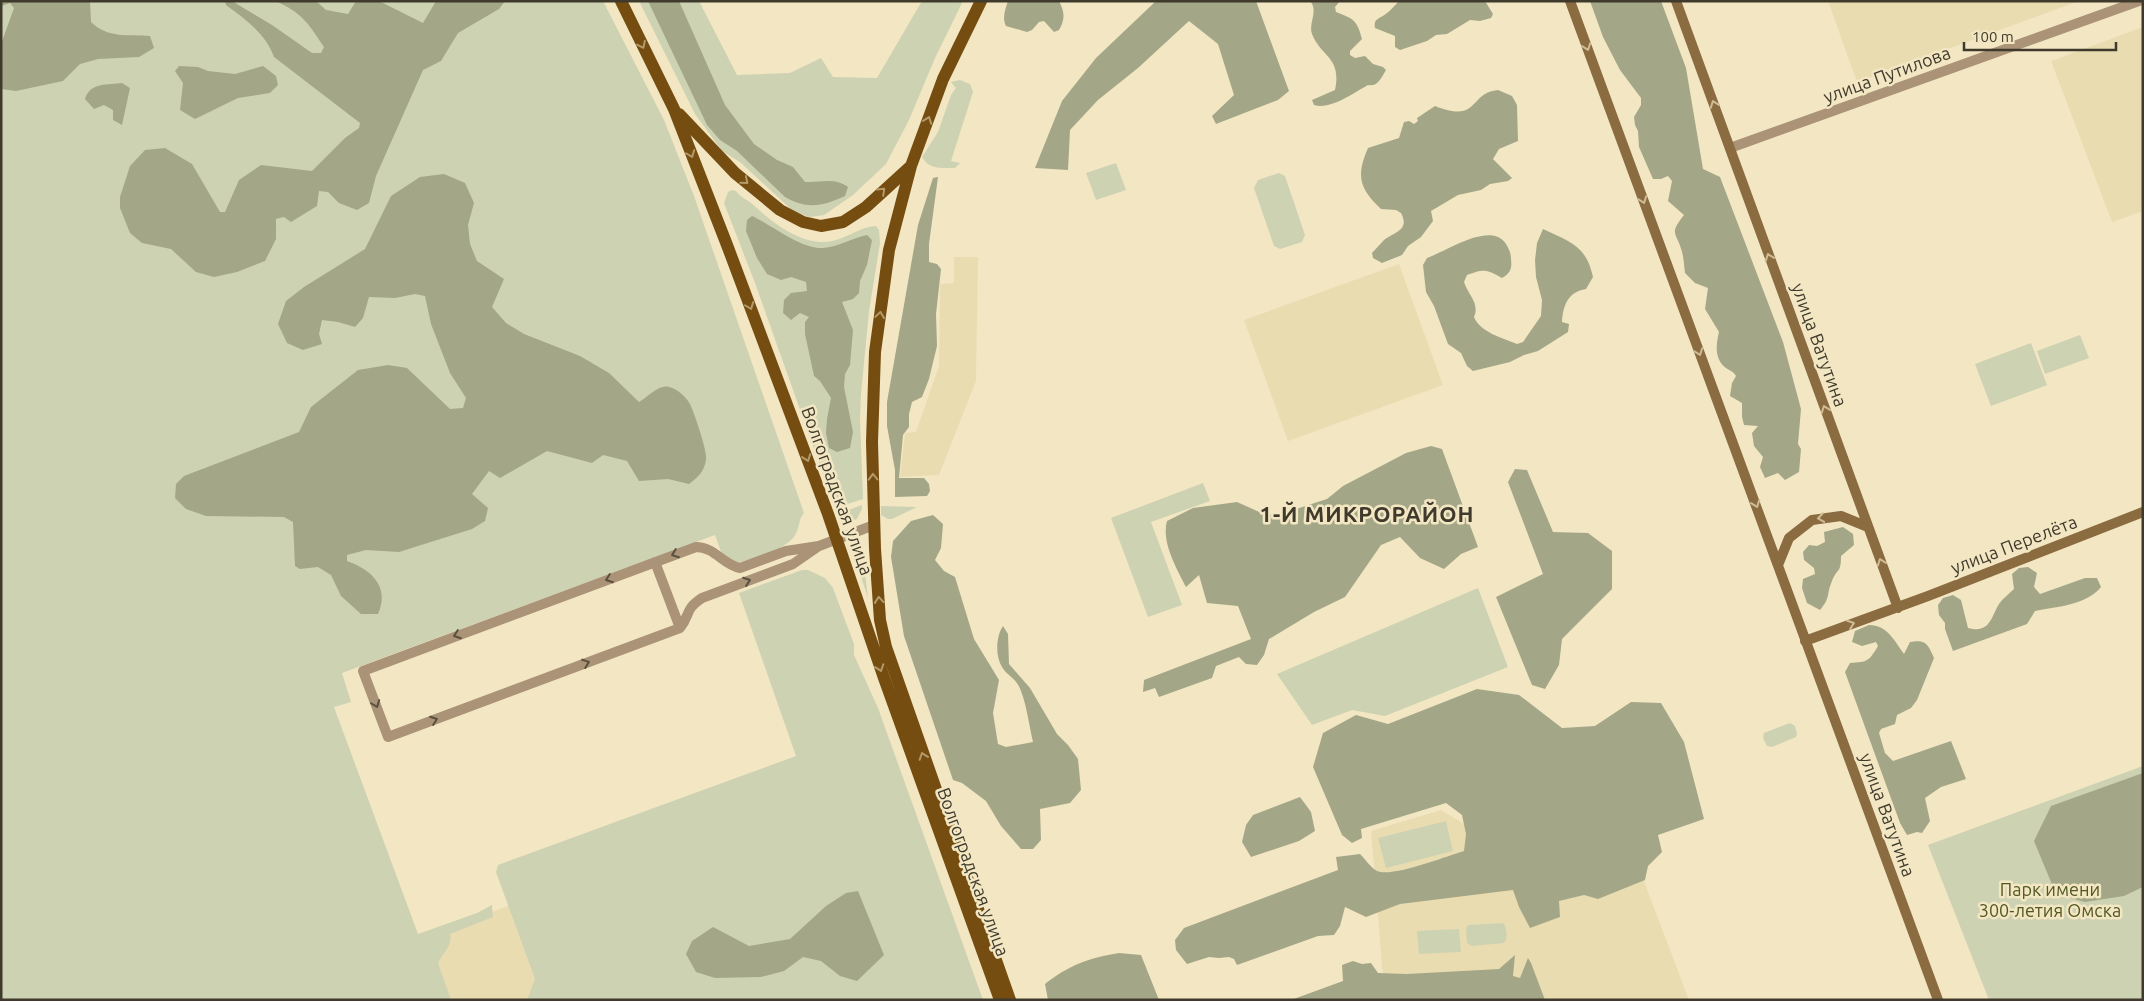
<svg xmlns="http://www.w3.org/2000/svg" width="2144" height="1001" font-family="Ubuntu,sans-serif">
<rect width="100%" height="100%" fill="#f3e6c3"/>
<path fill="#eadcb1" d="M1828,1H2079L1857,82Z
M2143,27V211L2112,222L2051,61Z
M954,257H978L976,381L939,475L900,477L905,433L916,432L939,366L940,284L954,283Z
M1399,264L1443,385L1288,441L1244,320Z
M1441,810L1551,877L1631,847L1689,1000H1504L1384,988L1371,831Z
M527,899L562,990L536,1000H436L414,941Z"/>
<path fill="#cdd2b3" d="M1,1H603L664,120L694,196L804,513C798,519 800,530 793,538C779,553 752,558 734,564L723,557L715,535L342,673L351,702L334,707L418,934L477,913L492,905L493,917L450,934C453,945 443,953 438,963L451,1000H1Z
M639,1H699L737,75L790,73L821,58L833,77L877,78L922,1H963L935,58L909,120L886,164L853,195L824,215L810,217L794,212L740,162L722,151L695,114Z
M960,80L970,84L973,92L951,161L960,163L955,168C943,168 929,170 922,157L938,132L951,95L956,88L951,82Z
M1116,163L1126,190L1096,200L1086,173Z
M1279,173L1285,176L1305,235L1302,242L1280,249L1274,246L1254,188L1258,180Z
M732,190L736,191C740,197 746,199 751,203C772,222 802,247 832,241C848,238 859,227 876,226L879,230L880,243L869,311L861,394L860,419L863,499L835,508L755,283L724,203L728,192Z
M2080,335L2089,358L2045,374L2037,351Z
M2031,343L2047,385L1991,406L1975,364Z
M1203,483L1210,501L1151,522L1182,605L1148,617L1111,518Z
M862,505V509L857,519L844,523L840,513Z
M881,506L917,507L892,519H888L881,515Z
M861,542L868,598L851,546Z
M802,570H808L825,578L833,588L854,644V655L878,708L983,1000H527L535,979L496,872L498,865L796,756L739,593Z
M1478,588L1508,667L1385,716L1352,710L1312,725L1277,674Z
M1790,723L1795,726L1797,734L1796,737L1772,747L1767,746L1763,738L1764,733Z
M2143,766V1000H1989L1928,845Z
M1446,821L1453,851L1386,868L1378,838Z
M1503,923C1507,927 1508,939 1504,943L1472,946L1467,943L1466,929L1468,925Z
M1459,929L1461,952L1419,954L1417,931Z"/>
<path fill="#a3a787" d="M1,1H90L91,22C109,39 127,34 150,36L154,48L139,57L98,59L80,64L63,81L16,91L1,89V44L14,8L10,3L1,6Z
M225,1H232L272,25L312,53H321L324,47C308,23 303,14 276,1H316L326,10L348,14L356,1H379L423,23L436,1H505L499,9L458,33L441,61L423,70L376,176L369,203L357,210L339,203L328,192L319,191L317,206L291,222L284,217L276,219V239L265,261L237,272L214,277L196,272L171,249L142,243L130,233L120,208V197L130,166L145,150L165,148L192,164L220,212H225L239,180L261,165L312,171L345,138L359,128L360,123L274,57C266,34 245,19 226,5Z
M648,1H679L725,105L754,144L777,160L793,167L805,182C820,183 834,177 848,187L845,196C823,206 808,210 785,197L737,151L720,140L707,125Z
M1008,1H1059C1065,13 1065,19 1059,30L1054,32L1044,21L1039,22L1032,30L1027,32L1006,26C1002,18 1005,10 1008,1Z
M1156,1H1256L1289,91L1278,100L1216,124L1212,116L1234,95L1218,44L1189,21L1138,68L1098,100L1070,130L1068,170L1035,168L1062,101L1096,58Z
M1310,1H1340L1335,7L1336,12C1354,19 1357,20 1362,39L1350,51V55L1355,58L1365,56L1373,64L1383,67L1386,70C1381,78 1378,87 1368,85C1353,93 1331,110 1314,105L1312,100L1335,90C1342,57 1321,57 1312,34C1308,23 1319,11 1310,1Z
M1399,1H1485L1493,14L1491,18L1480,21L1470,20L1447,34L1436,35L1427,41L1400,50L1395,47V36L1375,28C1373,18 1380,19 1387,13C1391,10 1395,5 1399,1Z
M1590,1H1661L1686,68L1703,169L1720,177L1783,342L1801,409L1798,444L1801,449L1799,472L1785,480L1778,473L1765,478L1760,467L1763,457L1754,446L1752,433L1758,426L1744,425L1742,417V403L1730,396L1732,383L1736,376C1733,371 1730,371 1726,368C1714,359 1716,344 1719,332L1705,309L1708,288L1695,283L1685,273C1684,266 1684,259 1682,252C1677,232 1668,235 1684,215L1668,201L1672,181L1668,176L1661,179H1653L1639,147L1638,131L1635,125L1634,117L1641,105V98L1620,70L1603,37Z
M179,66L198,67L208,71L235,74L263,66L276,76L278,85L270,93L238,98L195,119L180,110L183,83L175,71Z
M122,83L130,88L122,125L113,120V110L104,105L94,109L85,99C90,82 108,85 122,83Z
M1498,90L1512,96L1517,105L1518,141L1499,149L1493,159L1512,178L1508,181L1490,184L1481,190L1458,195L1431,211L1433,221L1421,237L1408,246L1402,255L1382,263L1373,258L1372,253C1376,249 1380,244 1384,240C1395,232 1410,230 1401,213L1396,210L1381,209C1359,188 1356,176 1368,148L1399,138L1404,122L1409,121L1414,124L1418,121L1417,118L1435,106C1480,124 1468,93 1498,90Z
M444,174L465,183L474,203L468,225L470,244L477,261L504,279L492,307L506,323L524,334L580,356L609,373L639,402C648,397 659,384 669,387C678,389 686,397 690,404C694,412 708,453 706,460C704,472 698,477 689,484L668,479L639,481L627,461L603,455L592,463L547,451L500,478L489,471L472,494L488,508L485,521L472,529L399,552L366,550L347,555V561C372,570 390,587 378,614H361L341,596L331,575L318,567L300,569L295,566L293,522L284,517L206,516L186,509L175,498L176,484L184,476L299,432L311,407L358,370L388,365L407,368L450,409L463,408L466,398L450,373L431,324L425,296L415,294L395,298L369,297L363,318L355,327L338,322L322,320L319,334L322,344L303,350L287,343L278,324L286,301L304,287L365,249L391,196L420,177Z
M938,177L929,244V262L937,264L941,269L936,314L937,346L929,379L922,397L912,402L909,414V427L903,435L899,478H924L929,484L930,491L927,496L895,497V470L887,426V402L918,225L933,178Z
M752,216C772,225 800,249 823,248C839,247 851,238 867,235L872,240L867,265L860,281L859,293L853,299L842,302L853,330L850,365L845,374L844,387L853,432L850,448L837,452L829,448L826,433L827,419L831,398L820,381L814,376L805,334V322L809,317L800,313L791,320L783,313L784,300L791,293L807,291L806,282L791,277L781,280L767,274L757,258L746,231L747,220Z
M1543,229C1570,242 1586,245 1593,277L1586,289C1568,292 1563,305 1562,322L1569,324L1568,332L1538,351L1524,355L1510,362L1473,371L1467,366L1461,353L1448,344L1434,306L1426,292L1423,265L1427,258C1445,252 1491,220 1506,244C1509,249 1511,253 1511,259C1512,268 1511,273 1502,278C1486,269 1484,269 1467,275L1464,282C1468,295 1480,303 1474,317C1480,332 1502,338 1517,344L1523,342L1541,316L1542,300L1536,277L1535,260L1537,243Z
M1431,446L1442,449L1478,547L1461,554L1444,569L1420,558L1400,537L1381,545L1345,597L1314,612L1269,639L1264,655L1257,665L1246,664L1239,657L1216,666L1212,678L1159,697L1155,688L1143,692L1144,680L1251,639L1238,606L1207,603L1199,575L1186,587C1177,569 1161,542 1167,521L1193,508L1237,502L1266,515L1296,509L1327,499L1343,486L1406,453Z
M1515,469L1527,470L1553,532L1588,533L1612,551V589L1562,639L1559,665L1545,689L1532,685L1496,597L1543,574L1508,482Z
M933,515L943,524L941,548L935,560L944,571L955,577L974,639L999,680L993,713L998,744L1006,747L1033,742C1029,725 1027,707 1021,691C1016,677 1007,676 1002,667C995,656 996,636 1003,626L1008,634L1009,664L1030,688L1057,734L1068,745L1078,759L1081,790L1070,803L1040,809L1041,840L1033,849H1021L1001,826L986,801L962,783L953,780L904,636L891,557L893,541L911,521Z
M1843,527L1853,534L1854,545L1841,556C1841,574 1837,568 1832,581C1826,595 1831,597 1820,610L1807,603L1802,588L1803,579L1815,574L1814,568L1804,560L1803,552L1809,545L1817,546L1825,542L1824,532Z
M2028,567L2037,573L2034,587L2040,594L2085,578H2097L2101,587C2087,605 2055,607 2035,611L2027,624L1953,651L1945,629V623L1939,615L1938,605L1943,598L1953,595L1961,600L1968,628C1990,634 1991,617 1999,604C2003,598 2009,594 2014,589L2012,574L2019,568Z
M1869,625C1887,625 1894,640 1904,654L1910,642C1926,639 1928,644 1934,658L1917,700L1911,708L1897,715L1895,724L1881,729L1879,733L1885,753L1893,761L1951,741L1966,779L1941,787L1925,798L1930,821L1922,833L1917,832L1907,835L1900,823L1845,672L1850,663C1868,662 1869,661 1878,646L1876,642L1862,646L1852,642L1855,631Z
M1477,689L1519,695L1562,728L1595,726L1631,702L1661,703L1684,742L1704,819L1658,835L1662,852L1648,866L1645,880L1598,899L1584,895L1559,901L1560,917L1530,928L1519,907L1513,890L1400,904L1366,917L1345,907L1340,926L1334,935L1318,936L1237,965L1234,959L1229,957L1219,958L1209,957L1187,964L1176,950L1175,940L1184,928L1338,870L1336,857L1360,854C1365,859 1371,868 1377,871C1391,878 1447,856 1464,851L1466,834L1462,815L1446,803L1361,829L1362,838L1352,843L1342,835L1313,767L1323,733L1356,715L1388,724Z
M2143,773V887L2124,896L2085,902L2056,894L2034,841L2051,806Z
M1300,797L1311,812L1315,831L1299,841L1251,857L1242,842L1246,825L1253,815Z
M858,891L884,955L857,981L840,976L821,961L803,957L784,971L761,977L715,978L696,972L686,954L692,941L713,927L749,946L790,939L826,906L846,893Z
M1119,953L1141,955L1159,1000H1048L1045,984C1069,965 1089,958 1119,953Z
M1515,955L1513,976L1520,978L1528,958L1531,963L1545,1000H1291L1343,981L1342,965L1353,961L1362,964L1371,963L1378,973L1407,974L1499,969Z"/>
<g fill="none" stroke-linecap="round" stroke-linejoin="round">
<path stroke="#aa9377" stroke-width="10" d="M1730,148L2139,1
M819,546L793,564L702,598C684,610 691,614 680,628L388,737L363,671L696,547C715,547 723,565 740,568L786,551L819,546L874,525
M655,562L680,628"/>
<path stroke="#8b6b40" stroke-width="10" d="M1570,1L1938,1000
M1676,1L1898,608
M1778,565L1789,538L1812,520L1841,516L1868,527
M1805,641L1928,596L2143,512"/>
<path stroke="#754d10" stroke-width="12" d="M621,1L674,109L727,245L828,514L884,678L1000,1000
M981,1L943,79L911,166L889,250L875,352L872,442L875,549L880,620L886,647L1010,1000
M679,114L735,173L780,210L803,222L821,226L843,222L866,207L911,166"/>
</g>
<defs><path id="oneway-chevron" d="M-2-3.5L2.5 0L-2 3.5" fill="none" stroke-width="1.6" stroke-linecap="round" stroke-linejoin="round" transform="scale(1.25)"/></defs>
<g stroke="#b49a6a">
<use href="#oneway-chevron" transform="translate(642 45) rotate(64)"/>
<use href="#oneway-chevron" transform="translate(928 120) rotate(-70)"/>
<use href="#oneway-chevron" transform="translate(691 154) rotate(69)"/>
<use href="#oneway-chevron" transform="translate(745 181) rotate(40)"/>
<use href="#oneway-chevron" transform="translate(882 191) rotate(-43)"/>
<use href="#oneway-chevron" transform="translate(750 306) rotate(69)"/>
<use href="#oneway-chevron" transform="translate(880 315) rotate(-82)"/>
<use href="#oneway-chevron" transform="translate(807 458) rotate(70)"/>
<use href="#oneway-chevron" transform="translate(873 477) rotate(-91)"/>
<use href="#oneway-chevron" transform="translate(879 600) rotate(-95)"/>
<use href="#oneway-chevron" transform="translate(880 668) rotate(71)"/>
<use href="#oneway-chevron" transform="translate(923 756) rotate(-109)"/>
</g>
<g stroke="#cfbb95">
<use href="#oneway-chevron" transform="translate(1587 47) rotate(70)"/>
<use href="#oneway-chevron" transform="translate(1714 104) rotate(-110)"/>
<use href="#oneway-chevron" transform="translate(1643 200) rotate(70)"/>
<use href="#oneway-chevron" transform="translate(1769 257) rotate(-110)"/>
<use href="#oneway-chevron" transform="translate(1699 352) rotate(70)"/>
<use href="#oneway-chevron" transform="translate(1825 409) rotate(-110)"/>
<use href="#oneway-chevron" transform="translate(1756 504) rotate(70)"/>
<use href="#oneway-chevron" transform="translate(1821 518) rotate(172)"/>
<use href="#oneway-chevron" transform="translate(1881 562) rotate(-110)"/>
<use href="#oneway-chevron" transform="translate(1851 624) rotate(-20)"/>
</g>
<g stroke="#5a503f">
<use href="#oneway-chevron" transform="translate(675 554) rotate(159)"/>
<use href="#oneway-chevron" transform="translate(609 579) rotate(160)"/>
<use href="#oneway-chevron" transform="translate(747 581) rotate(-20)"/>
<use href="#oneway-chevron" transform="translate(457 635) rotate(160)"/>
<use href="#oneway-chevron" transform="translate(586 663) rotate(-21)"/>
<use href="#oneway-chevron" transform="translate(376 704) rotate(69)"/>
<use href="#oneway-chevron" transform="translate(434 720) rotate(-20)"/>
</g>
<g text-anchor="middle" stroke-width="5" stroke-linejoin="round" paint-order="stroke">
<g font-size="18" fill="#3f3a2c" stroke="#f3e6c3">
<text transform="translate(1887 75) rotate(-20)" y="6">улица Путилова</text>
<text transform="translate(1819 345) rotate(70)" y="6">улица Ватутина</text>
<text transform="translate(837 491) rotate(70)" y="6">Волгоградская улица</text>
<text transform="translate(2014 545) rotate(-21)" y="6">улица Перелёта</text>
<text transform="translate(1887 815) rotate(70)" y="6">улица Ватутина</text>
<text transform="translate(973 872) rotate(70)" y="6">Волгоградская улица</text>
</g>
<g font-size="18" fill="#535923" stroke="#f3e6c3">
<text x="2050" y="896">Парк имени<tspan x="2050" dy="21">300-летия Омска</tspan></text>
</g>
<g font-size="22" font-weight="bold" letter-spacing="1" fill="#3f3a2c" stroke="#f3e6c3">
<text x="1367" y="522">1-Й МИКРОРАЙОН</text>
</g>
</g>
<rect width="2144" height="1001" fill="none" stroke="#3f3a2c" stroke-width="5"/>
<path d="M1964 42v8h152v-8" fill="none" stroke="#3f3a2c" stroke-width="2.5"/>
<text x="1972" y="42" font-size="15" fill="#3f3a2c" stroke="#f3e6c3" stroke-width="4" paint-order="stroke">100 m</text>
</svg>
